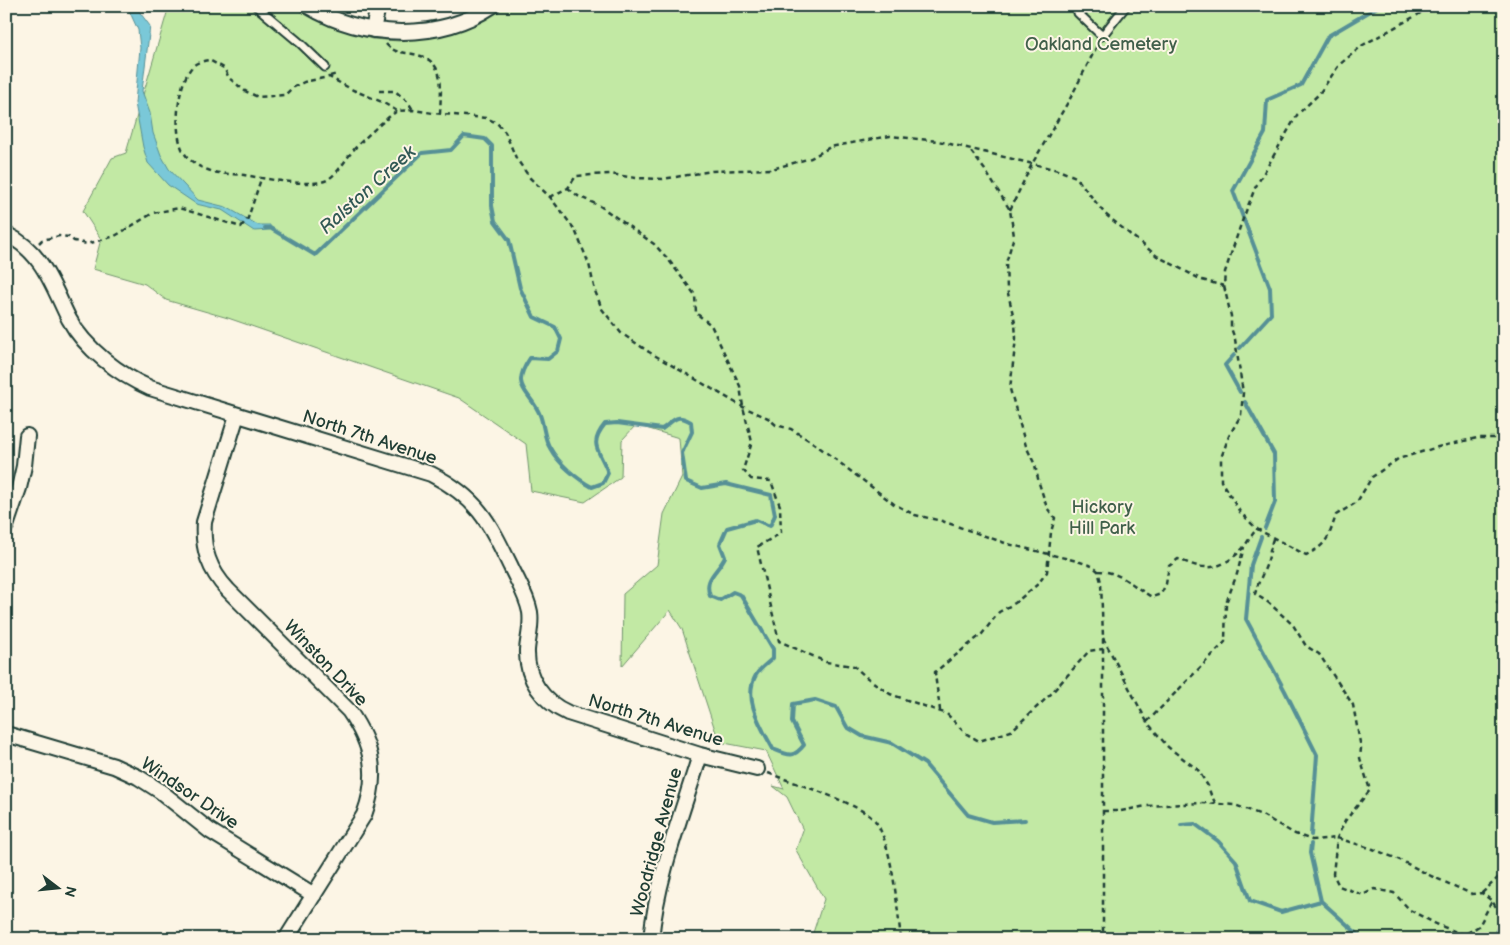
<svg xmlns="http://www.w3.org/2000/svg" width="1510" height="945" font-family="'Balsamiq Sans',sans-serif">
<rect width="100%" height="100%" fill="#fcf5e5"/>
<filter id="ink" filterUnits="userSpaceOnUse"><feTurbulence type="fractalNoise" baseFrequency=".02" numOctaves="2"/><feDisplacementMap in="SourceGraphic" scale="10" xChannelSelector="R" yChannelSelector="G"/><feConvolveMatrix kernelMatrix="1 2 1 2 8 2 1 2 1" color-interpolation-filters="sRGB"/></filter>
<g filter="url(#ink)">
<path fill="#c2e9a4" stroke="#70936c" d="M169,6H305L328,26L372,39L399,41L421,31L489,6H1504V939H811L824,899L796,850L803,830L787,797L773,786L784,789L766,751L719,742L682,629L670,610L622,666L623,594L657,565L664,514L682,477L679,438L636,425L622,440L621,477L585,502L531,491L526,444L459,398L228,318L166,300L145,284L93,269L101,239L83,211L112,158L126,153Z"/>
<path fill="#7ac8d8" stroke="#569096" d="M127,6H135L150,26L142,91L150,113L153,133L161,155L169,169L198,200L226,207L258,225H270V230L254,231L222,210L196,204L168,185L148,163L143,147L135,103L140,48L138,30Z"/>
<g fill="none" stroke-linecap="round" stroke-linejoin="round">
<path stroke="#569096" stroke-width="4" d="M265,228H270L315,255L422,153L451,150L464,136L485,139L492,146V206L495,221L509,240L520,288L534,317L555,327L561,339L558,351L548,359L530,358C509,389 530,390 540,415C544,425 544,439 550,448C558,463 577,479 592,487L603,483L608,473C601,451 587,446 605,424L617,423L662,429C675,420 675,413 691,422L692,432L682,453L686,481L702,488L726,484L771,495L775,515L770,526L756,520L727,528L720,544L725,557C718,572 703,578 710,596L720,600L733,592L741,595L773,649V658C768,663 760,668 756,675C742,699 762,728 773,749C788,755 793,759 804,745L792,722L793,704L815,700L836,707L847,727L862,736L892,743L925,764L968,815L992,822L1025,820
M1240,348L1271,314L1270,288L1233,191L1265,133L1267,100L1301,85L1328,36L1379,6
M1234,355L1225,365L1240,392
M1245,402L1274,454L1275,502L1265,528
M1261,537L1251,565L1246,619L1285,691L1317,755L1311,835
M1181,825L1195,824L1218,841L1236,861L1250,901L1281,912L1321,901L1363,939
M1311,844L1310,853L1321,901
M1492,939L1501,924"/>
<defs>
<path id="lane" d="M256,6L300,43L325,67
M1077,6L1078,13L1102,36L1126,6"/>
<path id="street" d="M308,6C363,39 438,42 492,6
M373,30L378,6
M6,234C43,252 52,285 69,319C85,349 120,375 150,388L431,474C478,498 489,522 511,567C518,582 527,596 530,612C532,626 528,637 527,650C526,679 543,702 568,713L700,755L757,769
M237,415L204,522C202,549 209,570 228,590L349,711C373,746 379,775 364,815L286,939
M6,526L19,488L24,466L27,436
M6,734L114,766L138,777L160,791L210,831L314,895
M651,939C657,877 682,814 700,755"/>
</defs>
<use href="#lane" stroke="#1f3d34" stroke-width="11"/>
<use href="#street" stroke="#1f3d34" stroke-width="18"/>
<path stroke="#1f3d34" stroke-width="2.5" stroke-dasharray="5 4" stroke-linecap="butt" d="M1427,6L1419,14L1363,45L1339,65L1319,94L1297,115L1255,188L1241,224L1225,272L1224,286L1231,316V328L1235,339L1243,393L1241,415L1229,436L1221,458V481L1240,512L1257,529L1306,555C1327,545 1329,537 1336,515L1357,502L1372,477L1398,459L1438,447L1477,438H1504
M386,44C392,51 398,52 406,53C447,57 441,83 440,114
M330,76L337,74
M379,91H395L408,102L413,110
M397,111C383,121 370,133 357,146C347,156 340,172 327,180C312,188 262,178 244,175C234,174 223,174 214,172C203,169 191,163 185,154C172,136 177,84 192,67C196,62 204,61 209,60L224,68L229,78L245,91L258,97L285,95L292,88L304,82L329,77L353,90L382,102L397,111L413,110L433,113L486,118L497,123L505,132L516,158L530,178L550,197L575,230L589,264L595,291L602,309L621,333L649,352L743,407L768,418L776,425L791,429L815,444L894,504L915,515L942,521L1008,544L1077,561L1092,566L1098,571L1101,582L1103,637V939
M568,188L578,196L600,206L654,244L668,259L695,295L696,313L711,325L740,386L743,407L752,442L743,470L751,479L771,481L780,506L781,533L757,547L779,641L826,662L854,666L866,677L890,694L947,714L965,733L979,741L1011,731L1050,695L1089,651L1103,649
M550,197L568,188L576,176L610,174L636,178L663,179L712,171L772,169L811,158L830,147L890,136L938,141L1058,170L1076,177L1105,214L1157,256L1202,280L1224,286
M1010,210L1032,164L1071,97L1098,44
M39,243L42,240L59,236L69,237L74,241L87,244L115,236L153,213L179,208L241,227L248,218L261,179
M1273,539C1270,547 1270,555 1267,563C1263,574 1258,582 1255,594L1269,603L1293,625L1306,646L1319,654L1353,705L1361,748L1360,758L1370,790L1345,821L1337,838L1333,874L1339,886L1363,895L1374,889L1394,893L1410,910L1436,924L1464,935L1479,926L1492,901
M1504,557L1501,567L1503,585L1497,602L1504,612
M1098,571C1120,571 1134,587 1152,597L1161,594L1166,584L1169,566L1178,559C1186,562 1196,567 1205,567C1219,569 1234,558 1243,548C1248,542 1251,535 1257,529
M1103,638L1147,722L1168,747L1198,770L1208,786L1211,795L1216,804
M940,711C939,698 936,686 935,672L982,634L999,612L1015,603L1038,584L1047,572L1051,532L1055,518L1047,508L1039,483L1035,465L1026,446L1010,389L1016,338L1015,323L1007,289L1006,263L1014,236L1010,210L985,170L969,149
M1147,722L1225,642L1226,603L1237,574L1244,547
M768,773C791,782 863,804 876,822C893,848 897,907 901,939
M1103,811H1121L1146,806L1201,803L1235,805L1262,815L1295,834L1312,840L1337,838L1373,849L1400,860L1431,876L1472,894L1482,893L1492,901L1504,919
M1482,893L1504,872"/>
<use href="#lane" stroke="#fcf5e5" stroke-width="7"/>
<use href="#street" stroke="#fcf5e5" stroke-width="14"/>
</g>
</g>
<g text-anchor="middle" stroke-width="4" stroke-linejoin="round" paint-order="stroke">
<g font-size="18" fill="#405f4a" stroke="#fcf5e5">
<text x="1101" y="50">Oakland Cemetery</text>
<text x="1102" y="513">Hickory<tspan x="1102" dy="21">Hill Park</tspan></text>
</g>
<g font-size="18" fill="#1f3d34" stroke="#fcf5e5">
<text transform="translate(370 437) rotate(18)" y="6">North 7th Avenue</text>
<text transform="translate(326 663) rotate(46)" y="6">Winston Drive</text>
<text transform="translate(656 720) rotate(17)" y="6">North 7th Avenue</text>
<text transform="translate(190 793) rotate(34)" y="6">Windsor Drive</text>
<text transform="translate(656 842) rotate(-75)" y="6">Woodridge Avenue</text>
</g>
<g font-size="19" font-style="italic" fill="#315955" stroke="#fcf5e5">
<text transform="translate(367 189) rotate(-42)" y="7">Ralston Creek</text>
</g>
</g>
<rect width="1510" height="945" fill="none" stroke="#fcf5e5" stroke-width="25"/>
<rect x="12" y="12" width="1485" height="920" fill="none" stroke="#1f3d34" stroke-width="2" filter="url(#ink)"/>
<g transform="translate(58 888) rotate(106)" stroke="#fcf5e5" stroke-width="4" paint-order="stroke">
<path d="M0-4L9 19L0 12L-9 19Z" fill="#1f3d34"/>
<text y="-8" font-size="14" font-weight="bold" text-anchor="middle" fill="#1f3d34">N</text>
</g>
</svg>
